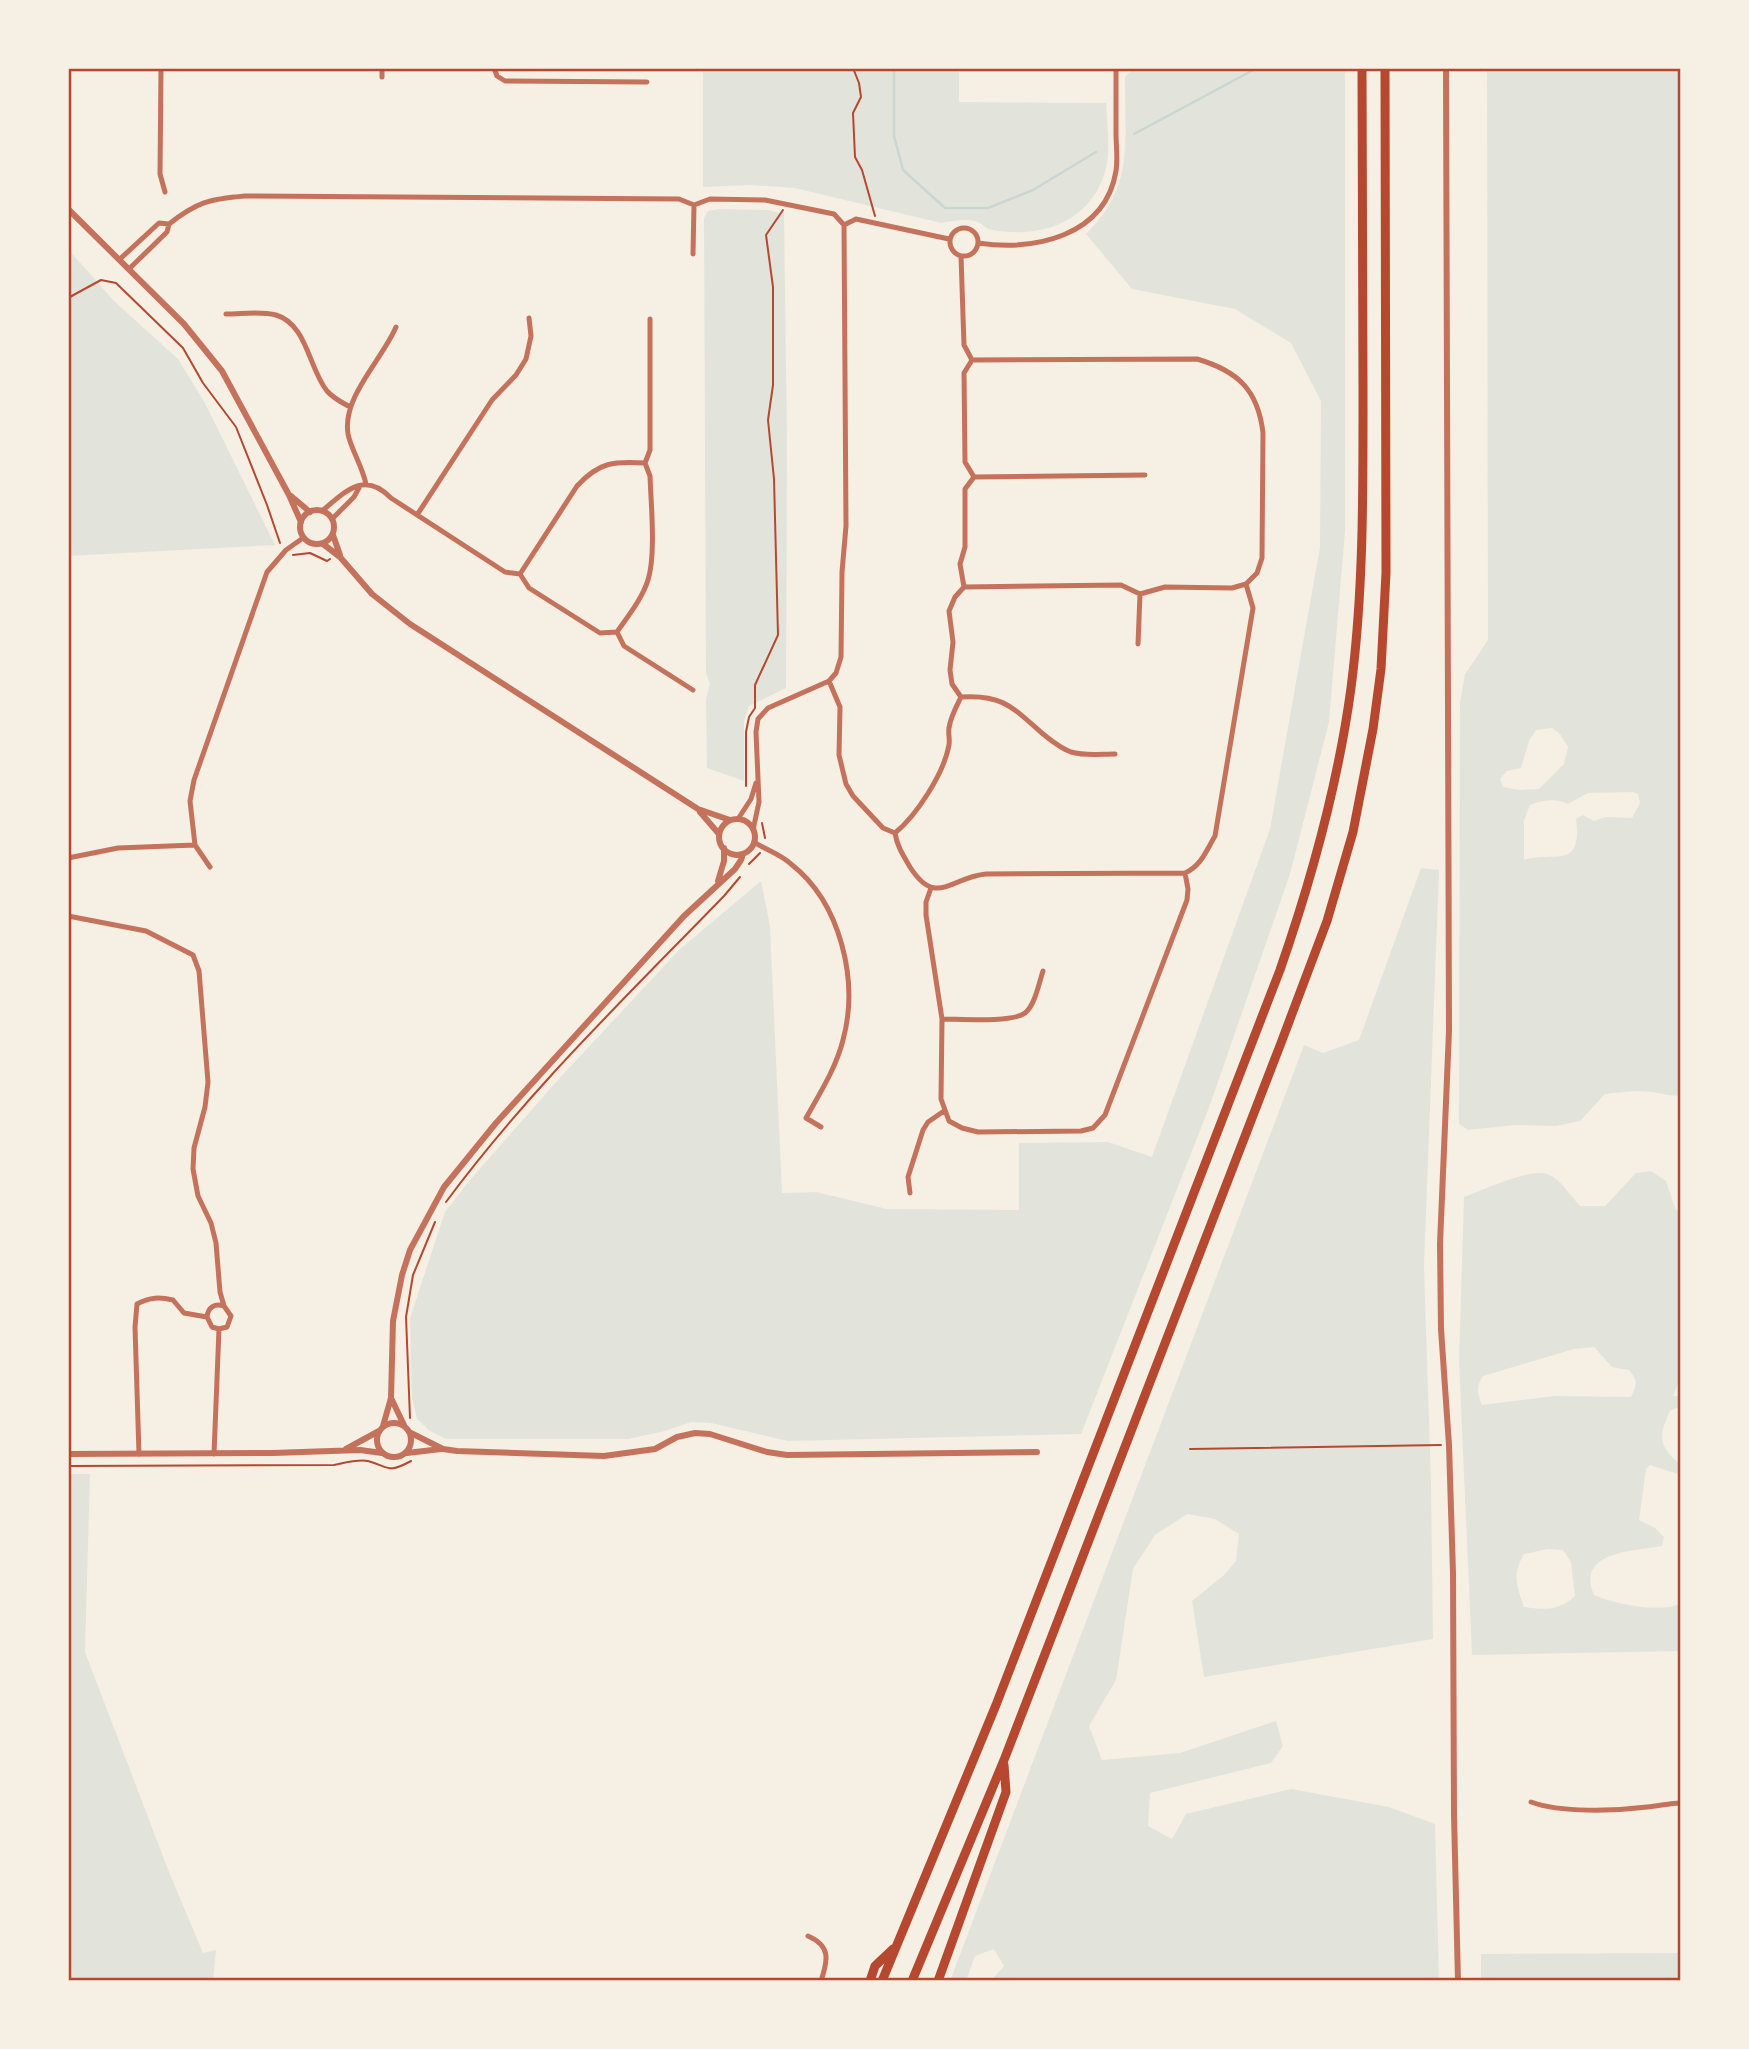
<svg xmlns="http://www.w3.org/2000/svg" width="1749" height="2049" font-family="'DejaVu Sans',sans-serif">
<rect width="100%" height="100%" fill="#f6efe4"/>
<path fill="#e2e4dc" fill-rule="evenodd" d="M703,68H959V102L1106,103C1107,126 1112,156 1103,178C1085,225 1038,238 992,230C986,229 983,224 978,222C966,218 952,221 941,223L795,188L750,185L703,187Z
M1133,68H1345V531L1329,722L1290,874L1210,1105L1081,1434L788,1441L711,1423L691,1422L665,1431L628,1439H446L430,1431L417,1419L412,1398L410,1318L445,1212L470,1180L556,1082L680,949L761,881L770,926L782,1193L816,1192L887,1209L1019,1210V1143L1108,1142L1152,1157L1270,829L1320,547L1321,401L1291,343L1235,309L1132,289L1086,234C1136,185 1124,141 1125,77Z
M1487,68H1681V1095C1670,1097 1663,1093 1652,1092C1636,1090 1620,1092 1605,1094L1580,1121L1556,1126L1515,1125L1468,1130L1459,1124L1460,703L1465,674L1488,640ZM1552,728L1560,734L1568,747L1564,764L1539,789L1520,790L1503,787L1500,779L1507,771L1521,768L1529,741L1536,730ZM1633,792L1638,794L1640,803L1632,818L1606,817L1594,821L1583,815L1576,819C1583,872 1551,850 1524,860V820L1530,805C1544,800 1554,798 1568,804L1588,793Z
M720,209L768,210L784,214L787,442L786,688L749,706L744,721V781L707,768L706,699L710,684L706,673L704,218L708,211Z
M68,249L114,301L178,359L205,403L275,545L68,556Z
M1421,868L1439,870L1424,1266L1431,1483L1433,1639L1204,1677L1192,1601L1224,1575L1236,1561L1239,1534L1215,1519L1187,1514L1155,1535L1133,1569L1116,1680L1089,1726L1102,1760L1180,1753L1276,1721L1283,1746L1271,1763L1150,1793L1148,1826L1172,1839L1186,1814L1291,1789L1389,1807L1435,1824L1439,1981H991L1004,1966L994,1949L975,1956L966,1981H950L1304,1045L1323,1053L1359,1040Z
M1651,1171L1666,1181L1675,1208L1681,1215V1376L1673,1396H1681V1406L1670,1411C1658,1437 1658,1446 1681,1465V1475L1650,1465L1646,1469L1639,1520L1655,1528L1664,1537L1662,1546C1635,1551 1575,1551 1594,1595C1614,1604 1662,1614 1681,1603V1651L1472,1655L1459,1361L1464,1197C1482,1191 1532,1166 1549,1175C1562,1181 1570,1195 1580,1206H1605L1636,1173ZM1594,1347L1612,1367L1629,1370C1638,1381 1637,1385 1631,1397L1554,1396L1482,1405C1477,1393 1476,1387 1483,1376L1574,1349ZM1548,1549L1563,1550L1571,1562L1575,1596C1558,1611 1546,1610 1524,1607C1517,1587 1512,1574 1524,1554Z
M68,1474H90L85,1652L169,1872L203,1953L216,1950L213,1981H68Z
M1681,1953V1981H1481V1954Z"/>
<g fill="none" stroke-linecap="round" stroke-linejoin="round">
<path stroke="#c9d6d2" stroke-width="2.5" d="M894,68V136L903,170L945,208H988L1033,190L1096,152
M1134,134L1257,68"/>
<path stroke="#b5482f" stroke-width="2" d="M853,68L859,83L861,97L853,113L855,157L862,170L875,216
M68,298L101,280L116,283L183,348L203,383L236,427L267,505L280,543
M293,555L310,553L327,561L330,559
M746,786V732L749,717L755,708V685L778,635L774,479L768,420L773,385V287L766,235L783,210
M762,823L765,838
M749,864L760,853
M446,1202C528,1091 628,995 724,896L740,877
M410,1418L406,1317L413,1275L435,1222
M1190,1449L1441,1445
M68,1466L334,1465C344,1463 358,1459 368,1461C390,1467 387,1474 411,1461"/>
<path stroke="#c5725c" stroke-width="5" d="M161,68L160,174L165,192
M382,68V77
M494,68L497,76L505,81L647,82
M950 242a14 14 0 1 1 28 0a14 14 0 1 1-28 0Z
M978,243C1034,251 1105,237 1116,171C1118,159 1116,145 1116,133C1116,111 1116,90 1116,68
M693,254L694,205
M120,259L159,223L169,224
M129,269L167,232L169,224C197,202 209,199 245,196L679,199L694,205L710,199L765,200L834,214L844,225L856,219L949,239
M226,314C242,314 260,311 276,315C307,324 309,369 327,391C333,398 341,402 350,407
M974,477L1145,475
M366,484C362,466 351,449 348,434C342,397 382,360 396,327
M322,511C345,492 364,470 391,498L505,572L520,574L529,588L600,633L617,632C628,616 642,599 648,580C656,554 651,505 650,476L645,463L650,450V319
M417,515L492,400L516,375L526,359L531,336L529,318
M332,519L354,497L360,486
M520,574L577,486C599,462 614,461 645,463
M964,587L1121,585L1140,594L1165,587L1232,588L1246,584
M617,632L624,646L693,690
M1138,644L1140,594
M829,681L840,707L839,755L846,784L853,796L883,828L895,833C897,846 903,855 910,867C936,908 951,877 986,874L1185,873C1201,866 1206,851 1215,836L1253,608L1246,584L1257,573L1262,558L1263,433C1258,390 1238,371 1197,359L972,360
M961,697C1003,694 1013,708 1043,734C1052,741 1060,748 1071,752C1084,756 1101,754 1115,754
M738,819L751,799L756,783
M753,830L759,802L756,732L758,719L768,708L829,681L836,673L841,657L842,572L846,526L844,225
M895,833C917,815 944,773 949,745C950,739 948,734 949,728C950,718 956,707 961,697L952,684L950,670L953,642L949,611L955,597L964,587L960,564L965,547V489L974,477L965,462L964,373L972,360L964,345L961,256
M754,842C766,850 780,854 791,864C841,903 859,981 843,1040C836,1068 820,1093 806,1118L821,1127
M68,858L118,848L195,845
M210,867L195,845L190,801L194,780L267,572L286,550L303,538
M931,888L926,902V915L942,1019L941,1099L949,1121L962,1128L978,1132L1081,1131L1093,1128L1105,1115L1187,900L1188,889L1185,873
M68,916L146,931L193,955L199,971L208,1082L205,1107L194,1148L193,1169L198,1196L211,1223L216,1243L220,1292L224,1306L231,1316L227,1327L219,1329L212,1327L207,1317C208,1307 215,1303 224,1306
M942,1019C960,1019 1012,1023 1025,1013C1035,1005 1039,983 1043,971
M910,1193L908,1177L923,1130L928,1122L944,1111
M139,1454L135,1327L137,1304C150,1297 160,1297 173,1300L184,1313L207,1317
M214,1454L219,1329
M1531,1802C1561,1813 1615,1811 1647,1807C1659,1806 1670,1803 1681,1803
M808,1936C831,1946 828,1960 821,1981"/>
<path stroke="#c5725c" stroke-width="6" d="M1446,68L1449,1031L1440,1244L1441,1329L1449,1445L1453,1573L1454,1815L1458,1981
M68,209L184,324L222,371L289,495L301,522
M291,496L310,512
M300 527a17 17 0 1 1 34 0a17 17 0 1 1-34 0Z
M333,535L340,555
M323,544L340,557L372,594L410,624L698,809L730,820
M700,812L719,834
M719 837a18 18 0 1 1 36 0a18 18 0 1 1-36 0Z
M718,881L724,861V848
M391,1398L404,1425
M377 1440a17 17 0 1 1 34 0a17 17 0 1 1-34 0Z
M383,1426L391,1398L393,1321L402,1275L410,1250L444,1187L496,1123L684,916L735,869L741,860L743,854
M411,1433L443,1449L457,1451L604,1456L655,1449L677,1437L695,1433L710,1434L767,1452L787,1455L1037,1452
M346,1449L379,1431
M407,1453L441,1449
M68,1454L273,1453L360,1450L382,1453"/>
<path stroke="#b5482f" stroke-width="9" d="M870,1981L875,1966L893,1949
M882,1981L996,1705L1280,970C1312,878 1338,784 1351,688C1364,588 1363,487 1363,386C1363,280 1363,174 1362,68
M912,1981L1004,1760L1281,1043L1327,921L1353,832L1373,729L1381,669L1386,573L1385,68
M938,1981L1006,1792L1004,1765"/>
</g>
<rect width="1749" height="2049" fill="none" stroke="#f6efe4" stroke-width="140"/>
<rect x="70" y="70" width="1609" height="1909" fill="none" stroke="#b5482f" stroke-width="2.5"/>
</svg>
